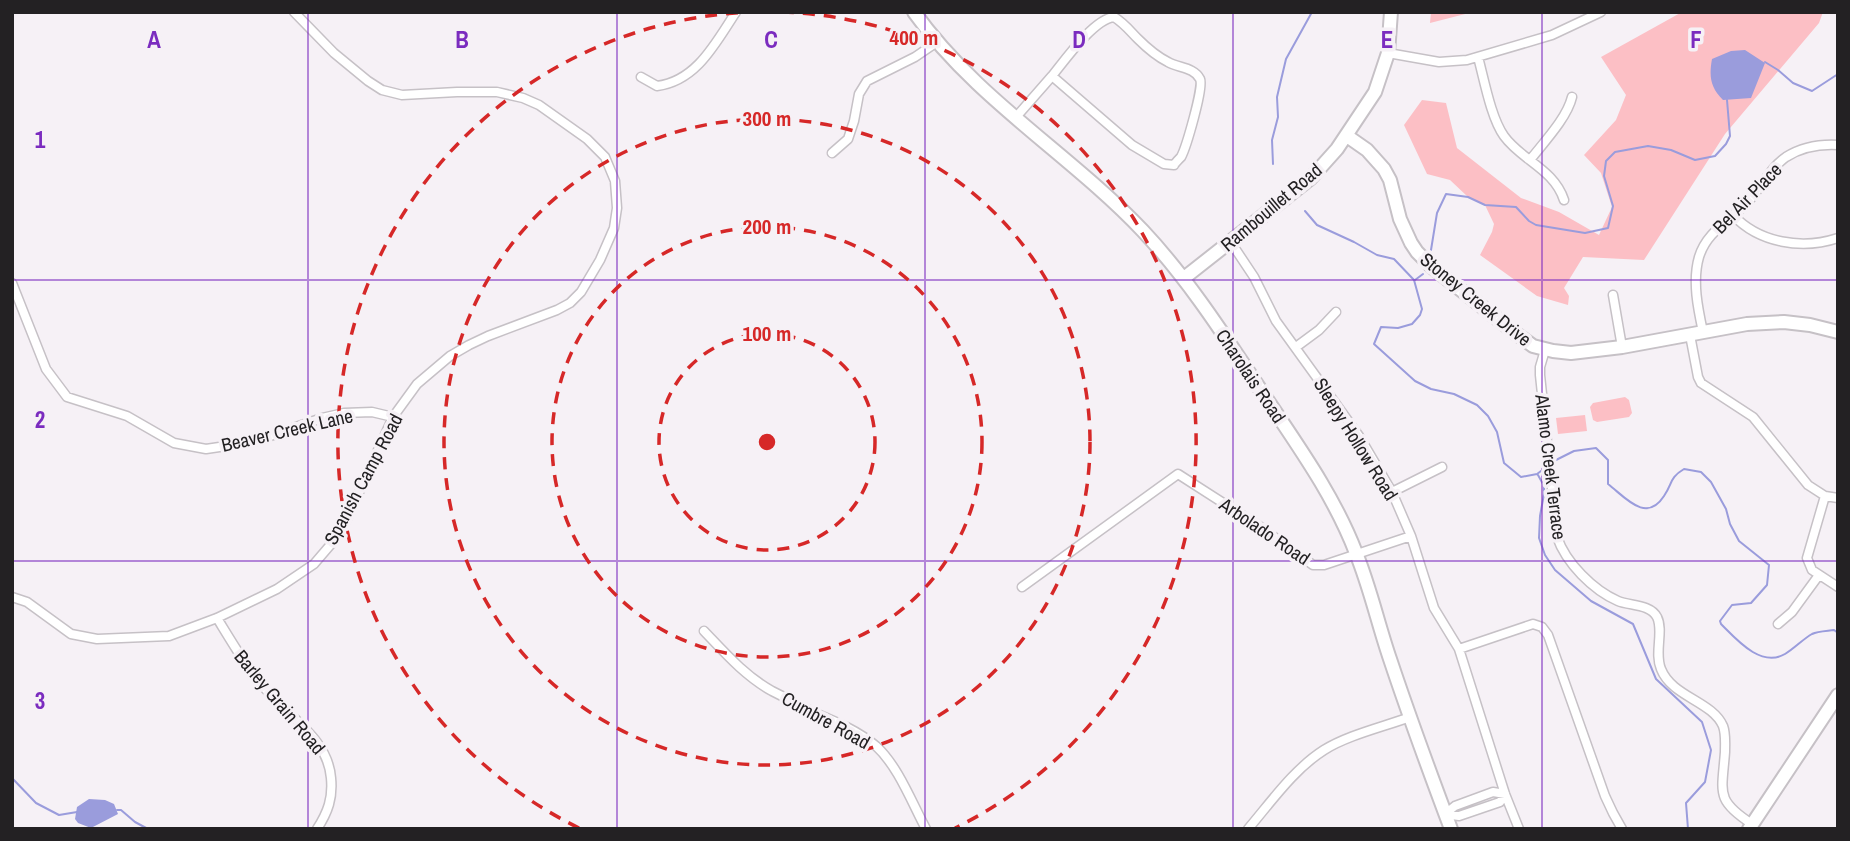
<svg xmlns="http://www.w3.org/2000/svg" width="1850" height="841" font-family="'Archivo Narrow',sans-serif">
<rect width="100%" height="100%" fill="#f6f1f6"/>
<path fill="#fcbfc5" d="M1431,12H1473L1430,23Z
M1682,12H1823L1819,23L1725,134L1644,260L1583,257L1564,288L1569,296L1568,305L1537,296L1480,255L1492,232L1494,224L1485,205L1468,197L1450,180L1427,174L1404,125L1422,100L1446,103L1457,148L1521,198L1559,212L1599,235L1612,207L1601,173L1584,155L1616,120L1626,95L1601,57Z
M1625,397L1629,400L1632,413L1629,417L1597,422L1593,420L1590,407L1593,403Z
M1585,415L1587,431L1558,434L1556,418Z"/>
<path fill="#9a9cdc" d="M1745,50L1765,63L1751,98L1723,100C1710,87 1709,76 1712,59L1731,51Z
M89,799L105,800L114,804L118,814L91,828L78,823L75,819L77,807Z"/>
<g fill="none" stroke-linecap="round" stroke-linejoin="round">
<path stroke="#9a9cdc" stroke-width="2" d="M1765,62L1778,70L1793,83L1812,91L1838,74
M1273,164L1272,140L1278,117L1277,97L1286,59L1312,12
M1305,211L1317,225L1354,242L1377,255L1394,259L1414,280L1422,309L1420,315L1412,324L1398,328L1381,327L1374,344L1415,381L1431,389L1454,394L1477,405L1488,416L1497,432L1504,463L1521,477L1537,474L1545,468
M1431,250L1437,213L1446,194L1468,197L1485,205L1516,207L1529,221L1536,225L1585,233L1608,228L1613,206L1604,176L1606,161L1615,152L1648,146L1671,150L1695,160L1715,156L1726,144L1730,136L1727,100
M1415,280L1423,274
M1552,462L1574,451L1596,448L1608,460V484C1625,497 1646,524 1664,496C1673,483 1669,478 1684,469L1701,472L1711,482L1726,509L1730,524L1739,541L1769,565L1767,585L1751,603L1732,605L1720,621L1721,624C1737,640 1761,668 1785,654C1795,648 1803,639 1812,634C1818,631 1827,631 1834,630L1838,633
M1538,475L1544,486V494L1540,516L1539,538L1545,555L1555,570L1591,601L1633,624L1656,679L1702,722L1711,750L1705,782L1686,803L1688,829
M12,778L36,803L59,815L77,812
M117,810H121L135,822L148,829"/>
<defs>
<path id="street" d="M1114,17C1124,23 1130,31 1138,39C1146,47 1158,57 1168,62C1178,68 1194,67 1200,79C1204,87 1186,148 1181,157C1180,158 1174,164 1174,165L1164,164L1132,145L1052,76C1065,60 1094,19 1114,17Z
M1388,53L1439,62L1467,60L1552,35L1601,12
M1478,57C1484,79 1491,118 1504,136C1521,160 1554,169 1564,200
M641,77L657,86C697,81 716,42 736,12
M1016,117L1052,76
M832,153L848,139L854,121L859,94L867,81L915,57L937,42
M1530,160C1544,142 1567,118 1572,97
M1733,215C1759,243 1802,250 1838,238
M1230,241L1254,277L1276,321L1359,436L1392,492L1411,536L1434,608L1459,649L1505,794L1519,829
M12,283L46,369L67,397L127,416L174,443L206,449L253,442L322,418L344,413L372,412L393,417
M1613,295L1622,347
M1703,332C1698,309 1692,281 1699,257C1707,231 1730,221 1748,202C1761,188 1770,168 1786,157C1802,147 1820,144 1838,145
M1690,335L1698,377L1701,383L1753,417L1808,485L1825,496L1838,498
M1296,347L1319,330L1336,312
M1545,350L1540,367V375L1557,537C1566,563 1593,590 1618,601C1630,606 1650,604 1657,617C1664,631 1654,653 1661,669C1672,697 1712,701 1723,726C1726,734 1725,743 1725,752C1722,793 1715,800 1752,824
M1392,492L1442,467
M1825,496L1807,558L1812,570L1838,587
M1022,587L1178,474L1259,526L1313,565H1324L1411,536
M12,597L27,602L71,634L97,639L169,636L217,618L277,589L314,564L332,543L346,521L393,417L417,384L450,356L469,345L488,336L557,310L570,303L581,292L600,260L614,228L617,208L615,181L605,157L587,139L539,105L523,98L497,92H457L402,95L382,90L368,81L334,53L294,12
M217,618C233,644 248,670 269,693C293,720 328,740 331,778C333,798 328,812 317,829
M1778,624L1792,612L1819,575
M704,631C725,653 745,676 772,691C786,698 801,706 815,713C837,722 858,731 876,746C898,766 912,803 926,829
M1459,649L1533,624L1542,627L1548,635L1605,796L1613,813L1622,829
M1493,792L1505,794L1500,802L1459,816L1445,814L1455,806Z
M1248,829C1271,802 1294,769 1324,750C1348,735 1383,727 1410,717"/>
<path id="secondary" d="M914,12C976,99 1071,155 1143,231C1188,279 1224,335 1260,389C1295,442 1333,493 1356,553C1370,587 1378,624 1390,659C1409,716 1430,773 1451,829
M1347,136L1367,150L1384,169L1390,180L1400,219L1411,243L1417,252L1432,267L1514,332L1533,346L1553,351L1571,353L1622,347L1747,324L1784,322L1810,325L1838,332
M1184,278L1311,178L1337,149L1375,92L1388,53L1391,12
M1749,829L1838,695"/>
</defs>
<use href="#street" stroke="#c6c1c6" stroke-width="11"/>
<use href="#secondary" stroke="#c6c1c6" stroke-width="16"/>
<use href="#street" stroke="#fff" stroke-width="8"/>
<use href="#secondary" stroke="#fff" stroke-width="12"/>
</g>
<path fill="none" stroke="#7b2cbf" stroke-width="2" stroke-opacity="0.55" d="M308,12V829M617,12V829M925,12V829M1233,12V829M1542,12V829M12,280H1838M12,561H1838"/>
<g fill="none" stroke="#d62828" stroke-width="3.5" stroke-dasharray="12 9">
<circle cx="767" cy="442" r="108"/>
<circle cx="767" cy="442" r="215"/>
<circle cx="767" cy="442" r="323"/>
<path d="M579 828A430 430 0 0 1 752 12M782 12A430 430 0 0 1 955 828"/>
</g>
<g text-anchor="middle" stroke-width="7" stroke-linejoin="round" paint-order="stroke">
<g font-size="19" fill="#232123" stroke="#f6f1f6">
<text transform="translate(1747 198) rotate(-46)" y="7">Bel Air Place</text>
<text transform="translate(1271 207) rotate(-40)" y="7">Rambouillet Road</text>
<text transform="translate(1476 299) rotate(39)" y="7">Stoney Creek Drive</text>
<text transform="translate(1251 376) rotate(56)" y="7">Charolais Road</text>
<text transform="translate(287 430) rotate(-13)" y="7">Beaver Creek Lane</text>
<text transform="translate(1356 439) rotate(58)" y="7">Sleepy Hollow Road</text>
<text transform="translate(1551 467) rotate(83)" y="7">Alamo Creek Terrace</text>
<text transform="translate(363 479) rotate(-62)" y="7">Spanish Camp Road</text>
<text transform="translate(1265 531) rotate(34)" y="7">Arbolado Road</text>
<text transform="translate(280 702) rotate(50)" y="7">Barley Grain Road</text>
<text transform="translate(826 720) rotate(29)" y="7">Cumbre Road</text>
</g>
</g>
<g font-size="23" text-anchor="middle" font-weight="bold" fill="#7b2cbf" stroke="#f6f1f6" stroke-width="7" stroke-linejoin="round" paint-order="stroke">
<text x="154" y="48">A</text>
<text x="462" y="48">B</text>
<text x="771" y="48">C</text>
<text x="1079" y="48">D</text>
<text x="1387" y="48">E</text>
<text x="1696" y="48">F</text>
<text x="40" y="148">1</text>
<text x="40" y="428">2</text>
<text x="40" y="709">3</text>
</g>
<circle cx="767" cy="442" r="10" fill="#d62828" stroke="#f6f1f6" stroke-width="3.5"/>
<g font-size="21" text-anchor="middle" font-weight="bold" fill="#d62828" stroke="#f6f1f6" stroke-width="7" stroke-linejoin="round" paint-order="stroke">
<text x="914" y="45">400 m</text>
<text x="767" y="126">300 m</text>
<text x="767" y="234">200 m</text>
<text x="767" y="341">100 m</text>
</g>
<rect width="1850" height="841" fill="none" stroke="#232123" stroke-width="28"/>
</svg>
